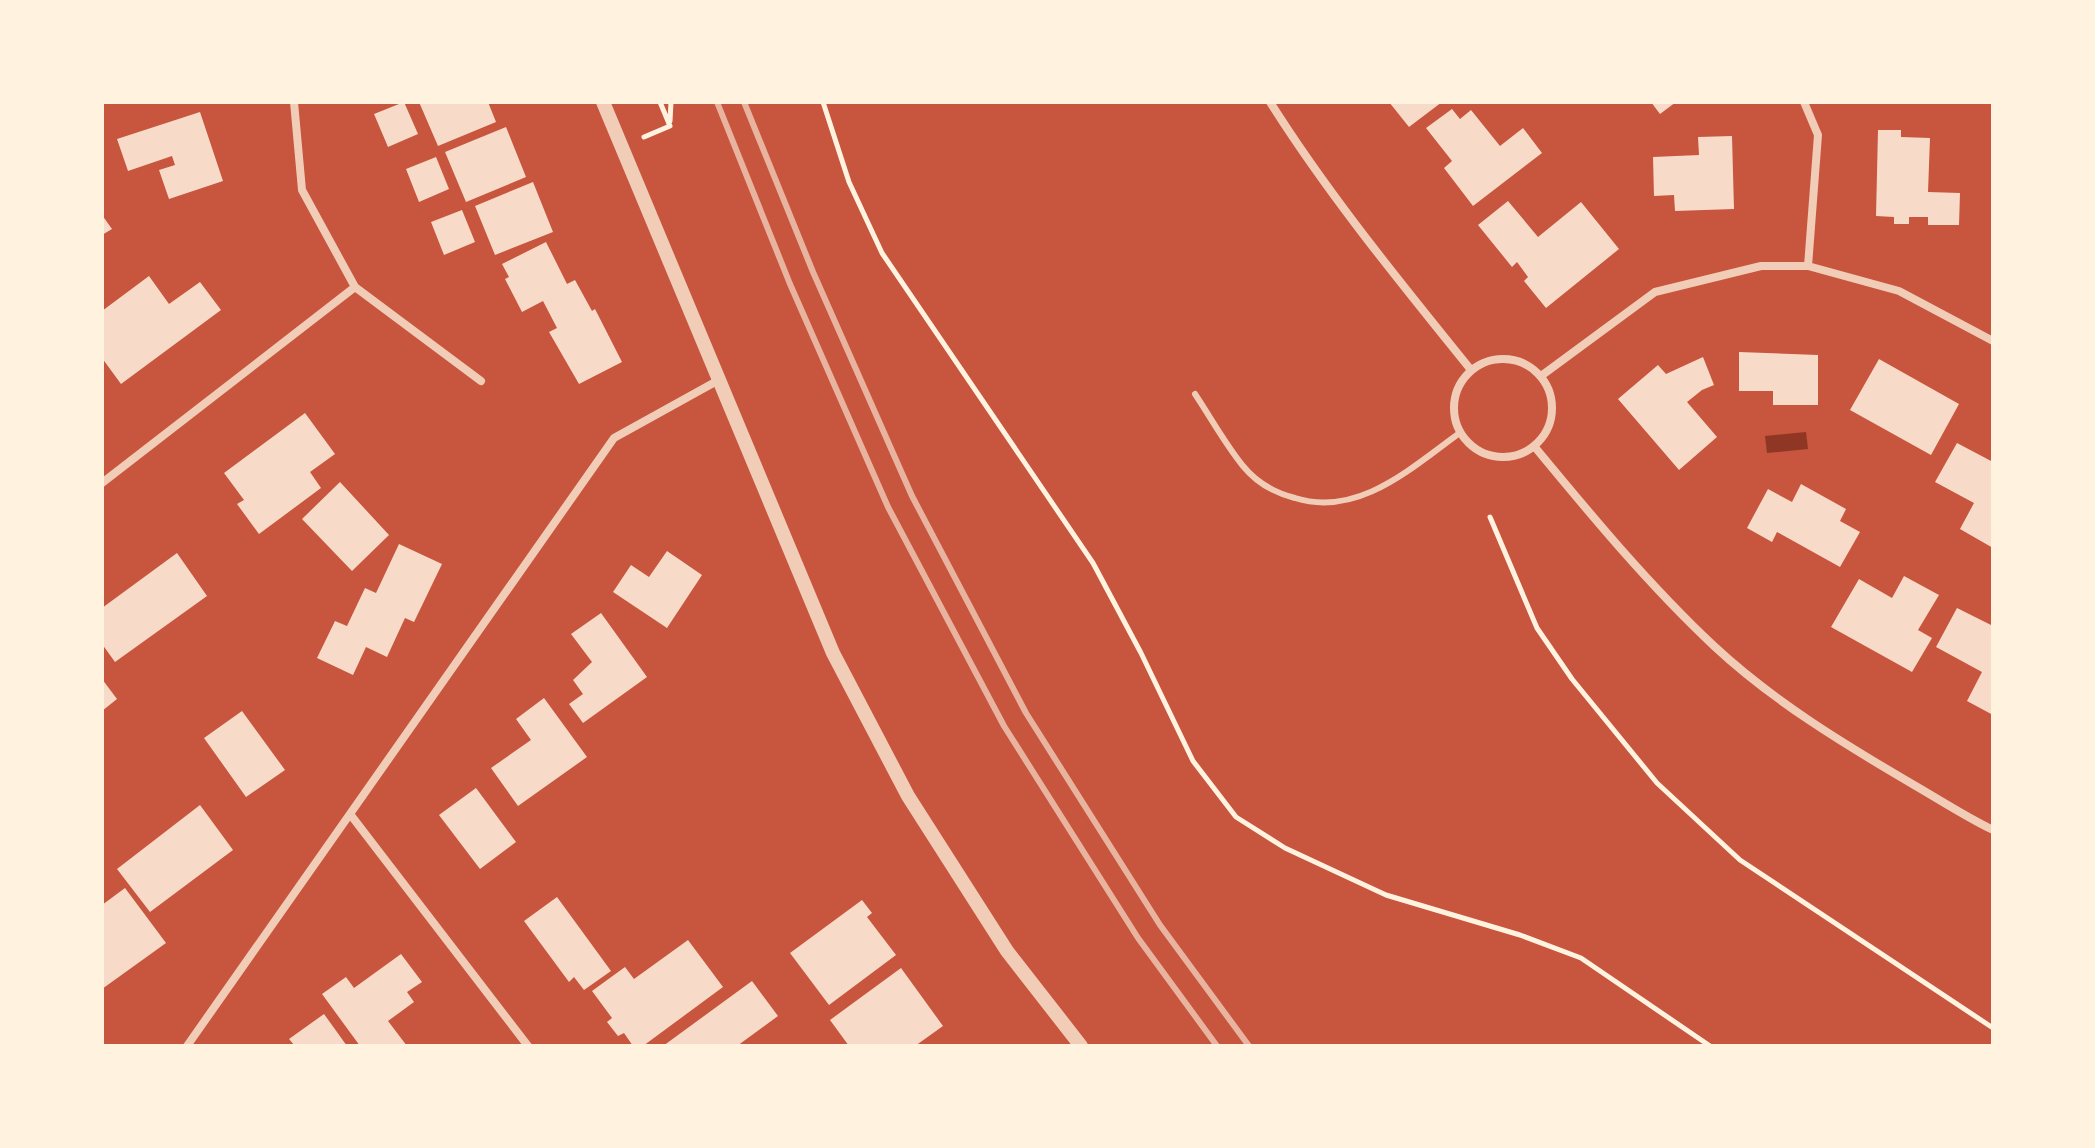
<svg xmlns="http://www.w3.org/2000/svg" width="2095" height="1148" font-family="'Zilla Slab',serif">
<rect width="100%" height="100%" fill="#c8553d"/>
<path fill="#8f3625" d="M1806,432L1808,449L1767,453L1765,436Z"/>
<path fill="#f7dbc8" d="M404,102L418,134L388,147L374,114Z
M419,102H488L496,122L438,146Z
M1389,102H1442L1409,127Z
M1651,102H1676L1660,114Z
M1452,109L1460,119L1471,110L1500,146L1523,128L1542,153L1473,206L1444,168L1452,161L1426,128Z
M200,112L223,181L169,199L159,170L175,165L172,156L128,171L117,139Z
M506,127L526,177L466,202L445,152Z
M1878,130H1901V137L1930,138L1928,192L1960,193L1959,225H1928V217H1909V224H1894V217L1876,216Z
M1732,136L1734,209L1675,211L1674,195L1654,196L1653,157L1699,155L1698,137Z
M436,157L449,189L419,202L406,169Z
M533,182L553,232L495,255L475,206Z
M1508,201L1538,237L1581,202L1619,249L1546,308L1524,281L1528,277L1517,262L1512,267L1478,225Z
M462,210L475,242L444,255L431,222Z
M102,215L112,229L102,235Z
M546,242L567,284L575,280L592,311L595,309L622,362L579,384L549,332L557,328L543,301L522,312L505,279L509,277L502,264Z
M149,276L169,304L200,282L221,310L121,384L102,358V311Z
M1739,352L1818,355V405H1773V391H1739Z
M1703,357L1714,385L1702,390L1687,402L1717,437L1679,470L1618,399L1658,365L1666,374Z
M1879,359L1959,404L1931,455L1850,410Z
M305,413L335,454L310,472L321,488L259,534L237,504L244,500L224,473Z
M1957,443L1993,462V548L1960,529L1974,503L1935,482Z
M340,482L389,535L352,571L302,519Z
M1801,484L1846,509L1840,521L1860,532L1840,567L1777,532L1772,542L1747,528L1768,489L1792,502Z
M399,544L442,564L414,622L405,618L387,657L366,647L353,675L317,658L335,621L347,626L365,588L376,593Z
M667,551L702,575L667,628L613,592L631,565L649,577Z
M177,553L207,596L115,662L102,644V608Z
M1904,576L1939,595L1918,630L1932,638L1912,672L1831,627L1859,579L1892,598Z
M1957,608L1993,626V715L1967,701L1982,672L1936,647Z
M601,613L647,677L583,723L569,704L583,694L573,680L592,662L571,634Z
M102,679L117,699L102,711Z
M544,698L587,757L518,806L491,768L531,740L516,719Z
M242,711L285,770L246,797L204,738Z
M476,788L516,842L480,869L439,815Z
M200,805L233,850L150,912L117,869Z
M125,888L166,943L102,989V905Z
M557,897L611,971L584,990L574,977L569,982L524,921Z
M862,900L872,913L867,917L896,955L829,1005L790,953Z
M688,940L723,987L643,1046H633L624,1033L618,1036L607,1022L612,1018L592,991L625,967L634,979Z
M401,954L422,982L407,992L414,1002L388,1021L407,1046H360L322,994L346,977L354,988Z
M901,968L943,1026L915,1046H849L830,1020Z
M752,981L778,1016L737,1046H663Z
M324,1014L347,1046H295L289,1039Z"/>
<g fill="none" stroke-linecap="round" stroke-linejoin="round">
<path stroke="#fff3e0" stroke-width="5" d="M660,102L670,126
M823,102L849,182L882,253L1093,563L1141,653L1193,761L1236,817L1285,848L1386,895L1520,935L1581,958L1710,1046
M670,121L671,102
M644,137L670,126
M1490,517L1537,628L1572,679L1657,783L1740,860L1993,1028"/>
<path stroke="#f1ccb7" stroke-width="6" d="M1195,394C1211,418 1225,444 1243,466C1256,482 1275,493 1295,498C1359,518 1412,467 1461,432"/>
<path stroke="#f1ccb7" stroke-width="8" d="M294,102L302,190L355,287L481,381
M1270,102C1330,197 1401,283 1471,370
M1804,102L1818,135L1808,266
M1454 408a49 49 0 1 1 98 0a49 49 0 1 1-98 0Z
M1541,376L1655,292L1761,266H1808L1899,291L1993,341
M1534,446C1591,515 1648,584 1714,646C1773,701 1844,744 1914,785C1940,800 1966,817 1993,830
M102,483L355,287
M350,814L528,1046
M187,1046L614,438L717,381"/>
<path stroke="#f1ccb7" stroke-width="14" d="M603,102L833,653L908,796L1007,951L1081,1046"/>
<path stroke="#e9b49f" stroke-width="6" d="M717,102L790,284L888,507L1004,726L1138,938L1217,1046
M744,102L813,272L912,496L1026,713L1160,925L1249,1046"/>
</g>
<rect width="2095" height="1148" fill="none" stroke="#fff3e0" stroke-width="208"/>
</svg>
